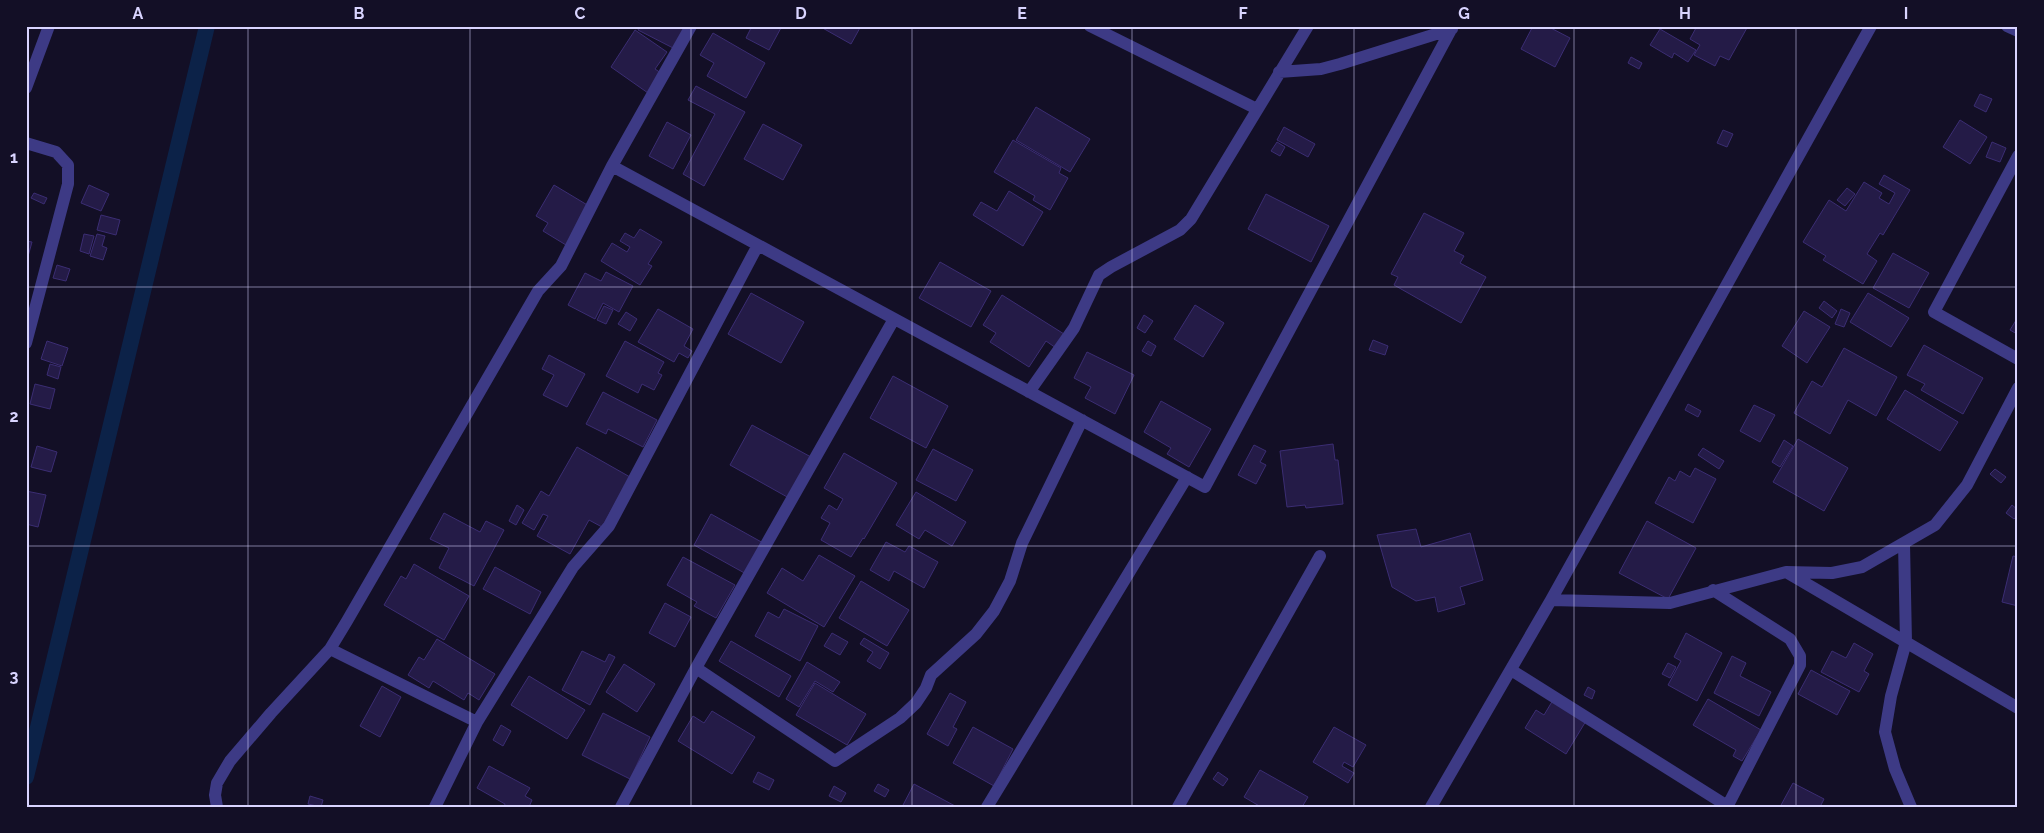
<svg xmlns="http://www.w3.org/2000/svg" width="2044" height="833" font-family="Raleway,sans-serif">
<rect width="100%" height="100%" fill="#130f26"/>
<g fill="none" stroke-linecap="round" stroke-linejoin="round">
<path stroke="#0c2248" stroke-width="16" d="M26,777L207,26"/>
</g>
<path fill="#241b47" stroke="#3b2d73" d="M640,26H683L685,28L675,49L638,30Z
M752,26H782L769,50L746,38Z
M819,26H861L851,44Z
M1533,26H1547L1570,38L1555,67L1521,49Z
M1697,26H1748L1729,60L1720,56L1715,66L1694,55L1700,45L1690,39Z
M1660,29L1696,50L1688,62L1674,53L1672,58L1650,45Z
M635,30L667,52L655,69L661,73L648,93L611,67Z
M713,33L765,63L746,98L707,76L714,63L700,55Z
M1631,57L1642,63L1639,69L1628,63Z
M696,86L745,112L704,186L683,174L715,114L688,100Z
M1980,94L1992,99L1986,112L1974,106Z
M1036,107L1090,139L1070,172L1016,140Z
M1960,120L1987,137L1970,164L1943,147Z
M667,122L691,135L673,169L649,156Z
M763,124L802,145L783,180L744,159Z
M1284,127L1315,144L1308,157L1277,140Z
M1723,130L1733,134L1727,147L1717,143Z
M1013,140L1061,168L1059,173L1068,178L1050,210L1033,200L1035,196L994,172Z
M1277,142L1285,147L1280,156L1271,151Z
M1992,142L2006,148L2000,162L1986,157Z
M1884,175L1910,190L1883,235L1880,233L1867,254L1877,261L1863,284L1823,260L1826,256L1803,242L1829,200L1846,211L1864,182L1882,193L1879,198L1889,204L1895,193L1879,184Z
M89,185L109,194L101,211L81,203Z
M554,185L589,206L566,245L543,231L548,223L536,216Z
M1847,188L1855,194L1845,206L1837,200Z
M1009,191L1043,212L1023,246L973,215L981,202L997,211Z
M34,193L47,198L44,204L31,198Z
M1266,194L1329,226L1311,262L1248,229Z
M1424,213L1464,233L1454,251L1464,256L1460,263L1486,277L1461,323L1394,285L1398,277L1391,274Z
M101,215L120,220L116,235L97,230Z
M640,229L662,242L648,264L652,266L640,285L601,261L612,243L627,252L630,247L620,241L625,233L634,238Z
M84,234L94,236L89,254L80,251Z
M97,234L105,236L102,246L107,248L103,260L90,256Z
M26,241L32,242L27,260H26Z
M1893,253L1929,273L1909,308L1873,288Z
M940,262L991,291L971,327L919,298Z
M57,265L70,269L66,281L53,278Z
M606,272L633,286L619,312L603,303L595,319L568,305L585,273L601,281Z
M751,293L804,322L781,363L728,334Z
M1868,293L1909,318L1891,347L1850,322Z
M1002,295L1064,334L1056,348L1046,341L1029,367L990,342L996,333L983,325Z
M1824,301L1837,311L1832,318L1819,308Z
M1195,305L1224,323L1203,357L1174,339Z
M604,306L613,310L606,324L597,320Z
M658,309L693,329L684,346L692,351L688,358L679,353L674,362L638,342Z
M1841,309L1850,313L1844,327L1835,324Z
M1804,311L1830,327L1807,363L1782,346Z
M626,312L637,319L630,331L618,324Z
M1144,315L1153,321L1145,333L1137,328Z
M2018,317V333L2017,334L2010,330Z
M1373,340L1388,346L1385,355L1369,350Z
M47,341L68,348L62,366L41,359Z
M625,341L664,362L658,373L662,375L654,390L642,384L638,393L606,376Z
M1148,341L1156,346L1151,356L1142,351Z
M1924,345L1983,378L1963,414L1921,390L1925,384L1907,375Z
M1844,348L1897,377L1876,416L1848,400L1830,434L1794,413L1812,381L1822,387Z
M1087,352L1134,375L1115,414L1085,398L1091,387L1074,378Z
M549,355L585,374L567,407L543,395L554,375L542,369Z
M50,364L61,367L58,379L47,375Z
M893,376L948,406L926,448L870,418Z
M35,384L55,389L50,409L30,404Z
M1905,390L1958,422L1940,451L1887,419Z
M603,392L657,420L643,447L608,429L606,434L586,424Z
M1161,401L1211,429L1189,467L1167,454L1171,448L1144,432Z
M1688,404L1701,411L1698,417L1685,410Z
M1754,405L1775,415L1760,442L1740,431Z
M752,425L811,457L789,498L730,465Z
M1798,439L1848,468L1824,511L1773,482Z
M1784,440L1793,446L1780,467L1772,462Z
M1333,444L1335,460H1338L1343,504L1306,508L1305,505L1287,507L1280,451Z
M1254,445L1266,451L1260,462L1266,465L1256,484L1238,475Z
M37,446L57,452L51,472L31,467Z
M577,447L630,477L602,527L589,520L570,554L537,536L548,516L543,514L534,530L522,523L541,491L549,496Z
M1703,448L1724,461L1719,469L1698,455Z
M933,449L973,470L956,501L916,480Z
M844,453L897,483L864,539L863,538L851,557L821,540L830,523L821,518L829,505L837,510L843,499L824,488Z
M1695,468L1716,479L1693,523L1655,503L1669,477L1675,481L1680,471L1690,477Z
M1995,469L2006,477L2001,483L1990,474Z
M26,491L46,495L38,527L26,524Z
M916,492L966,522L952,546L925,530L919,539L896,525Z
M517,505L524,510L516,525L509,521Z
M2012,505L2018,510V515L2014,519L2006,513Z
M444,513L480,532L486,521L504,530L474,586L439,568L449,548L430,539Z
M711,514L765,544L748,575L694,545Z
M1647,521L1696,548L1668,599L1619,573Z
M1416,529L1421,547L1470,533L1483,580L1460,587L1465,604L1438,612L1435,597L1416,601L1392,587L1377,535Z
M886,542L905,552L909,546L938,562L924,588L894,571L889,581L870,570Z
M819,555L855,576L824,627L767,593L782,568L803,581Z
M2013,556L2018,557V606L2002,602Z
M683,557L735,585L716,618L694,606L697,602L667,585Z
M414,564L469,596L444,640L384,605L401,576L406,579Z
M495,567L541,592L530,614L483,589Z
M861,581L909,610L887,646L839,618Z
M665,603L691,617L675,647L649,633Z
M784,609L818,626L800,661L755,636L768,612L779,618Z
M832,633L848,642L840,655L824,646Z
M1686,633L1722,653L1697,701L1668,685L1681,661L1674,657Z
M864,638L889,653L880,669L867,661L873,652L860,644Z
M437,639L495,674L479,700L468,693L464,700L433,681L429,688L408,675L419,657L424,660Z
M731,641L791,676L779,697L719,661Z
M1854,643L1873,654L1864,671L1869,674L1859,692L1821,672L1832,651L1846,658Z
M582,651L605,662L609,654L615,657L590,705L562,690Z
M1732,656L1746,663L1740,676L1771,692L1759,716L1714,693Z
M807,662L840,682L833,692L815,681L799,707L786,699Z
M1668,663L1676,667L1670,678L1662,674Z
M624,664L655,684L637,712L606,692Z
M1811,670L1850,691L1837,715L1798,694Z
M529,676L585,710L567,739L511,705Z
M815,683L866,714L847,745L796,715Z
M382,686L401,697L380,737L360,726Z
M1588,687L1595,691L1592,699L1584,695Z
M950,693L966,702L953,727L957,729L948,746L927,734Z
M1708,699L1761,730L1742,761L1733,756L1736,750L1693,725Z
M1553,700L1586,721L1566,754L1525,728L1536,710L1544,715Z
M712,711L755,737L732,774L678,741L693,716L704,723Z
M603,713L650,737L630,779L582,755Z
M501,725L511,731L503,746L493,740Z
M973,727L1013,749L994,786L953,763Z
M1334,727L1366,745L1353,767L1344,762L1342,766L1354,773L1348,783L1313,762Z
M489,766L530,788L525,796L532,800L529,807H504L505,804L477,788Z
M1260,770L1308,797L1302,807H1261L1244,797Z
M758,772L774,780L769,790L753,782Z
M1218,772L1228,779L1223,786L1213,779Z
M1793,783L1824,799L1820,807H1780Z
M878,784L889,790L885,797L874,791Z
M914,784L957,807H902Z
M834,786L846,793L841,802L829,796Z
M310,796L323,800L321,807L308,804Z"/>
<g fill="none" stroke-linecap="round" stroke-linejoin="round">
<path stroke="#3d3a85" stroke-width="12" d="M1090,26L1257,109
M2007,26L2018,31
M1279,72L1321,69L1340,64L1452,29
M26,88L49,26
M26,143L56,152L68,165V184L26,343
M2018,156L1934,312L2018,359
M612,166L1205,487L1453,26
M1029,392L1074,328L1099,275L1111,267L1180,230L1191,219L1308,26
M1904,543L1906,642L1891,696L1885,732L1895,769L1911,807
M1788,573L2018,708
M1713,590L1790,639L1800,656V665L1727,807
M1551,600L1670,603L1786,572L1832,573L1862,567L1935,525L1967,485L2018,388
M330,649L477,722L573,567L609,526L758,245
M696,668L835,761L900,718L916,703L926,688L931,675L976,634L994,611L1010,581L1022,543L1082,420
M1511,670L1729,807
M217,807L215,795L217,783L230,761L271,713L330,649L347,621L538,291L561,266L612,166L691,26
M435,807L477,722
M621,807L696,668L894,319
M987,807L1187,477
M1178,807L1320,556
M1431,807L1551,600L1871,26"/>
</g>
<path fill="none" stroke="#d9d4ff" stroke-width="1" stroke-opacity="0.55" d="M248,26V807M470,26V807M691,26V807M912,26V807M1132,26V807M1354,26V807M1574,26V807M1796,26V807M26,287H2018M26,546H2018"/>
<rect width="2044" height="833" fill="none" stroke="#130f26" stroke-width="55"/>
<rect x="28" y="28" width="1988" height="778" fill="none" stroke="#d9d4ff" stroke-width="2"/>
<g font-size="16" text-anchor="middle" font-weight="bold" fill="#d9d4ff">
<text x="138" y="19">A</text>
<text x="359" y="19">B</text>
<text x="580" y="19">C</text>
<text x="801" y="19">D</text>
<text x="1022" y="19">E</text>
<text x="1243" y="19">F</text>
<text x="1464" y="19">G</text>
<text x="1685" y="19">H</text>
<text x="1906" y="19">I</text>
<text x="14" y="163">1</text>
<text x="14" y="422">2</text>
<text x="14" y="682">3</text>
</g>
</svg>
